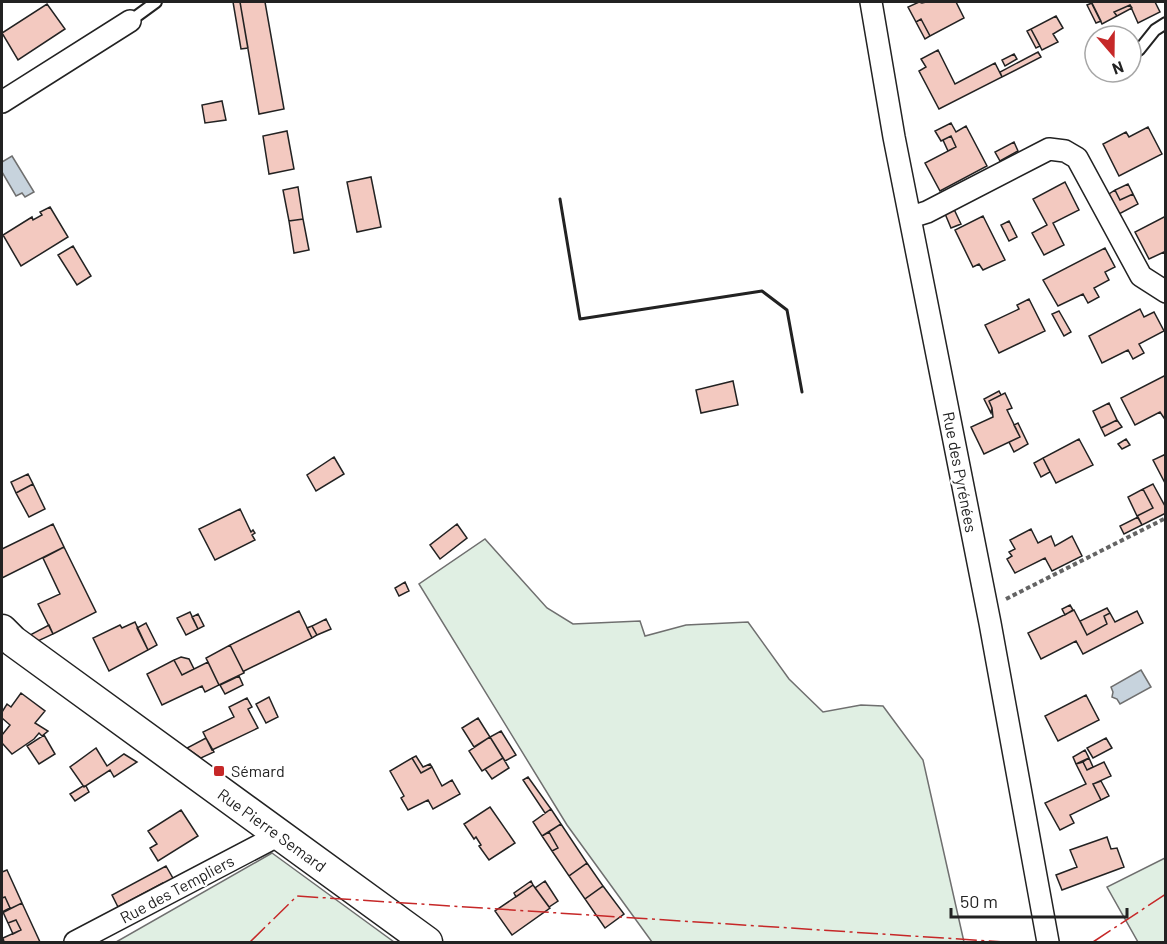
<svg xmlns="http://www.w3.org/2000/svg" width="1167" height="944" font-family="Barlow,sans-serif">
<rect width="100%" height="100%" fill="#fff"/>
<path fill="#e0efe3" stroke="#6f6f6f" stroke-width="1.5" d="M485,539L547,608L573,624L640,621L645,636L686,625L748,622L789,679L823,712L861,705L883,706L923,760L964,942H652L567,825L419,584Z
M272,853L394,942H116Z
M1165,858V942H1138L1107,887Z"/>
<path fill="#c7d3dd" stroke="#6f6f6f" stroke-width="1.5" d="M12,156L34,192L25,197L22,193L16,196L2,172V162Z
M1141,670L1151,687L1120,704L1117,699L1112,697L1113,692L1111,687Z"/>
<path fill="#f3c9c0" stroke="#222" stroke-width="1.5" d="M233,2H240L248,48L241,49Z
M240,2H265L284,109L259,114Z
M919,2L922,3L926,2H956L964,18L930,36L921,19L916,22L908,7Z
M1091,2H1155L1160,12L1138,23L1130,5L1114,12L1117,16L1102,24Z
M1092,3L1101,21L1096,23L1087,5Z
M47,4L65,29L18,60L2,33Z
M1130,5L1132,8L1117,16L1114,12Z
M1056,16L1063,28L1053,34L1058,42L1042,50L1031,29Z
M921,19L930,36L925,39L916,22Z
M1031,29L1040,46L1036,48L1027,31Z
M938,50L955,84L995,63L1002,77L939,109L919,71L926,67L921,59Z
M1038,52L1041,57L1002,77L1000,72Z
M1014,54L1017,59L1005,66L1002,60Z
M222,101L226,120L205,123L202,105Z
M951,123L956,132L966,126L987,166L940,191L925,163L956,147L951,136L941,141L935,131Z
M1148,127L1162,154L1119,176L1103,144L1126,132L1129,137Z
M287,131L294,169L269,174L263,136Z
M951,136L956,147L948,151L943,140Z
M1014,142L1018,151L1000,161L995,152Z
M371,177L381,227L357,232L347,182Z
M1065,182L1079,210L1053,223L1064,245L1044,255L1032,233L1047,225L1033,199Z
M1128,184L1133,194L1120,200L1115,190Z
M298,187L303,219L289,221L283,190Z
M1115,190L1120,200L1133,194L1138,204L1119,214L1109,194Z
M952,205L961,224L951,228L943,209Z
M50,207L68,237L21,266L3,235L32,217L33,220L42,215L40,212Z
M983,216L1005,260L983,270L979,264L973,267L955,230Z
M1166,216V255L1164,252L1149,259L1135,232Z
M303,219L309,250L294,253L289,221Z
M1009,221L1017,237L1009,241L1001,225Z
M73,246L91,276L77,285L58,255Z
M1105,248L1115,267L1105,272L1109,280L1094,288L1099,297L1088,303L1083,294L1058,306L1043,280Z
M1029,299L1045,331L999,353L985,325L1019,309L1017,305Z
M1140,309L1144,317L1154,312L1164,331L1139,344L1144,353L1133,359L1128,350L1102,363L1089,336Z
M1059,311L1071,332L1064,336L1052,314Z
M1166,375V421L1160,412L1135,425L1121,398Z
M733,381L738,405L701,413L696,390Z
M999,391L1001,395L989,401L992,408L991,413L984,399Z
M1005,393L1012,408L1007,410L1020,437L984,454L971,427L993,417L992,408L989,401Z
M1109,403L1117,420L1101,428L1093,411Z
M1117,420L1122,427L1105,436L1101,428Z
M1018,423L1028,444L1014,452L1009,442L1020,437L1014,425Z
M1079,439L1093,465L1056,483L1043,458Z
M1126,439L1130,445L1122,449L1118,444Z
M1166,454V485L1153,460Z
M334,457L344,474L316,491L307,475Z
M1043,458L1050,472L1041,477L1034,463Z
M28,474L33,484L16,493L11,482Z
M33,484L45,509L29,517L16,493Z
M1153,484L1166,508V513L1142,525L1137,516L1153,508L1143,489Z
M1143,489L1153,508L1137,516L1128,497Z
M240,509L251,532L253,530L255,533L252,535L255,540L215,560L199,529Z
M1138,517L1142,525L1124,534L1120,526Z
M53,524L64,547L2,578V549Z
M457,524L467,538L440,559L430,545Z
M1031,529L1038,543L1051,536L1055,546L1072,536L1082,556L1052,571L1045,558L1015,573L1007,559L1012,556L1009,552L1015,549L1010,540Z
M64,547L96,612L53,634L38,604L60,594L43,558Z
M405,582L409,591L399,596L395,588Z
M1070,605L1073,610L1065,615L1062,609Z
M1107,608L1110,613L1104,616L1107,624L1087,635L1080,621Z
M1074,610L1087,635L1107,624L1104,616L1110,613L1115,622L1137,611L1143,623L1083,654L1076,641L1041,659L1028,633Z
M299,611L312,638L244,671V673L230,645Z
M190,612L198,629L186,635L177,618Z
M198,614L204,626L198,629L192,617Z
M326,619L331,629L317,635L312,626Z
M135,622L148,650L109,671L93,638L120,625L122,628Z
M146,623L157,645L148,650L137,628Z
M49,625L53,634L38,641L30,635Z
M312,626L317,635L312,638L307,628Z
M230,645L244,673L219,685L206,658Z
M181,657L189,659L194,669L182,675L174,660Z
M174,660L182,675L208,662L219,685L205,692L202,686L162,705L147,674Z
M239,676L243,685L225,694L220,685Z
M21,693L45,711L35,723L48,731L42,736L39,733L34,739L12,754L2,743V735L10,725L2,718V712L7,704L11,707Z
M1086,695L1099,720L1058,741L1045,716Z
M269,697L278,717L266,723L256,704Z
M247,698L252,707L248,709L258,728L212,750L203,732L234,717L229,707Z
M478,718L490,737L474,747L462,728Z
M501,731L516,755L505,761L490,737Z
M44,735L55,754L39,764L27,746Z
M490,737L503,758L482,771L469,751Z
M206,738L214,752L201,758L187,748Z
M1106,738L1112,748L1093,758L1087,748Z
M96,748L107,766L124,754L137,762L114,777L110,770L84,787L70,767Z
M1085,750L1089,758L1076,764L1073,757Z
M416,756L423,767L430,764L432,767L421,773L412,758Z
M412,758L421,773L432,767L442,786L452,780L460,794L433,809L428,800L408,810L401,798L404,796L390,771Z
M503,758L509,768L492,779L485,769Z
M1089,758L1093,767L1087,770L1083,762Z
M1083,762L1087,770L1104,762L1111,776L1093,784L1101,800L1070,815L1074,823L1060,830L1045,803L1086,784L1076,764Z
M528,777L551,809L545,813L523,780Z
M1101,781L1109,796L1101,800L1093,784Z
M83,786H86L89,792L75,801L70,794Z
M490,807L515,843L489,860L479,846L481,845L476,837L474,839L464,824Z
M551,809L561,824L542,836L533,822Z
M181,810L198,836L158,861L150,848L157,844L148,831Z
M561,824L587,863L569,876L552,851L558,848L549,832Z
M549,832L558,848L552,851L542,836Z
M1107,837L1111,849L1117,848L1124,867L1062,890L1056,875L1077,867L1070,850Z
M587,863L603,886L585,899L569,876Z
M166,866L174,880L165,885L163,883L118,907L112,895Z
M7,870L22,903L2,913L10,908L5,897L2,898V872Z
M531,881L533,885L516,897L514,893Z
M545,881L558,901L549,907L535,888Z
M533,885L550,908L512,935L495,911Z
M603,886L624,914L605,928L585,899Z
M5,897L10,908L2,912V898Z
M22,903L40,942H4L3,938L21,930L16,920L8,923L3,912Z
M16,920L21,930L13,934L8,923Z"/>
<g fill="none" stroke-linecap="round" stroke-linejoin="round">
<defs>
<path id="lane" d="M130,21L156,2
M1139,50L1155,30L1166,23"/>
<path id="street" d="M871,2L894,137L990,623L1048,942
M2,102L130,21
M911,217L927,212L1049,149L1065,151L1077,158L1141,276L1166,292
M75,942L279,835"/>
<path id="secondary" d="M2,630L13,641L427,942"/>
</defs>
<use href="#lane" stroke="#222" stroke-width="14"/>
<use href="#street" stroke="#222" stroke-width="24"/>
<use href="#secondary" stroke="#222" stroke-width="33"/>
<path stroke="#646464" stroke-width="4" stroke-dasharray="4.5 3" stroke-linecap="butt" d="M1006,599L1166,518"/>
<use href="#lane" stroke="#fff" stroke-width="10"/>
<use href="#street" stroke="#fff" stroke-width="21"/>
<use href="#secondary" stroke="#fff" stroke-width="30"/>
<path stroke="#222" stroke-width="3" d="M560,199L580,319L762,291L787,310L802,392"/>
<path stroke="#c62828" stroke-width="1.5" stroke-dasharray="21 4.5 3 4.5" stroke-linecap="butt" d="M250,942L297,896L1005,942
M1093,942L1166,894"/>
</g>
<rect fill="#c62828" stroke="#fff" stroke-width="2" x="213" y="765" width="12" height="12" rx="3"/>
<g text-anchor="middle" stroke-width="4.5" stroke-linejoin="round" paint-order="stroke">
<g font-size="16" fill="#222" stroke="#fff">
<text transform="translate(960 472) rotate(79)" y="6">Rue des Pyrénées</text>
<text transform="translate(272 830) rotate(36)" y="6">Rue Pierre Semard</text>
<text transform="translate(177 889) rotate(-28)" y="6">Rue des Templiers</text>
</g>
<g font-size="16" fill="#222" stroke="#fff" text-anchor="start">
<text x="231" y="777">Sémard</text>
</g>
</g>
<rect width="1167" height="944" fill="none" stroke="#222222" stroke-width="6"/>
<g transform="translate(1113 54) rotate(160)"><circle r="28" fill="#ffffff" stroke="#a7a7a7" stroke-width="1.5"/>
<path d="M0-4.5L10 22L0 15L-10 22Z" fill="#c62828"/>
<text y="-9" font-size="16" font-weight="bold" text-anchor="middle" fill="#222222">N</text>
</g>
<path d="M951 908v9h176v-9" fill="none" stroke="#222222" stroke-width="3"/>
<text x="960" y="908" font-size="18" fill="#222222" stroke="#ffffff" stroke-width="4.5" paint-order="stroke">50 m</text>
</svg>
